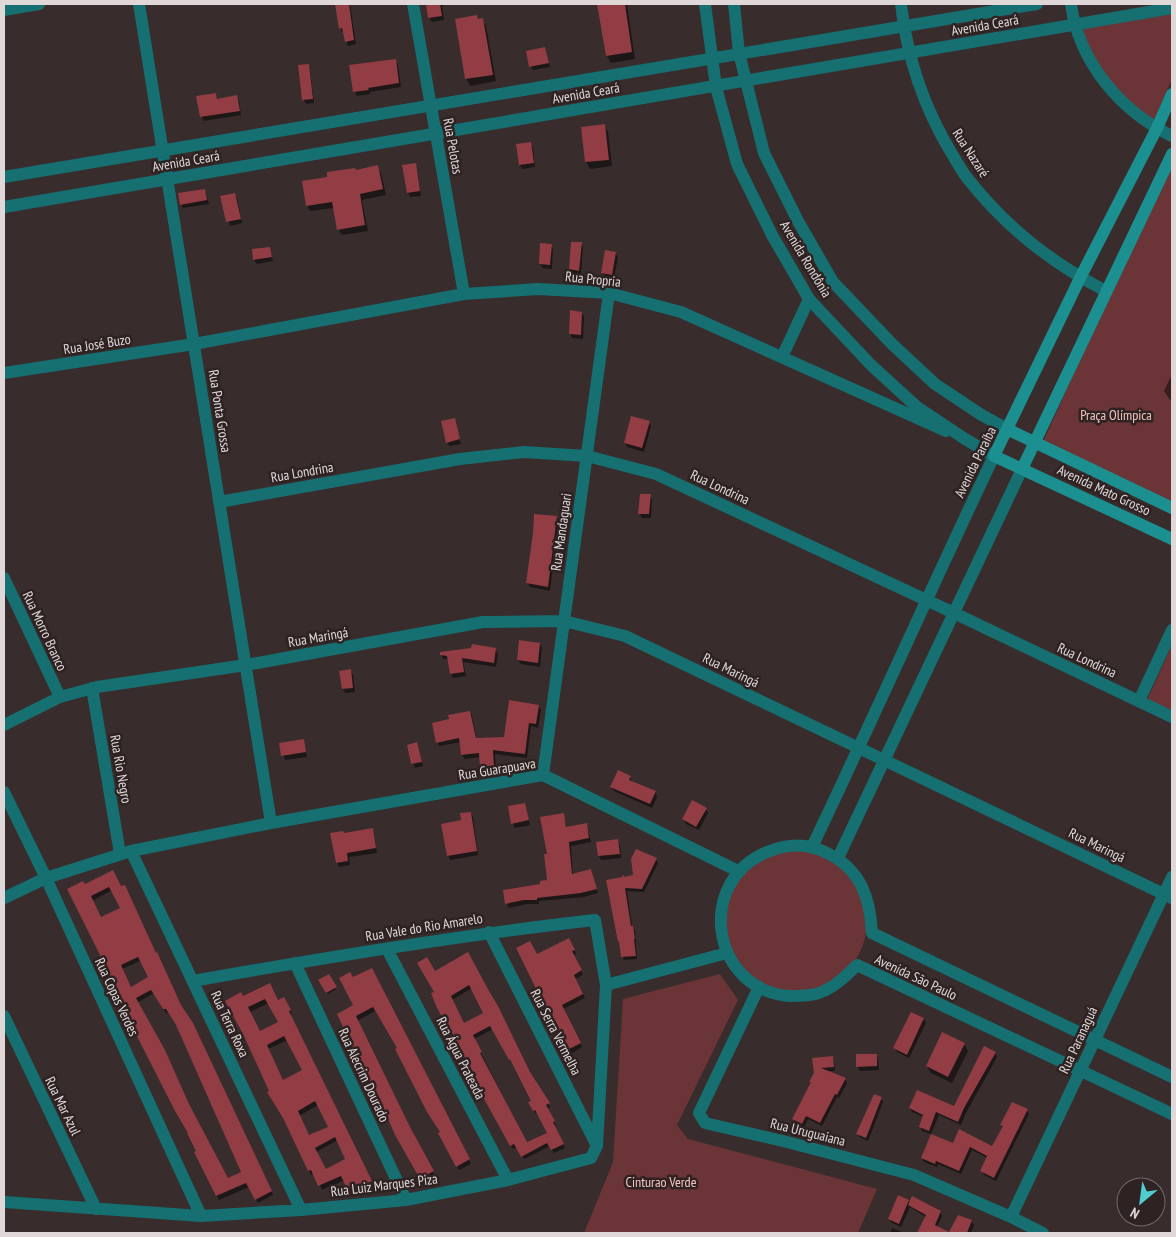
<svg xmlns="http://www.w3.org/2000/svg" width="1176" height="1237" font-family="'PT Sans Narrow',sans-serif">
<rect width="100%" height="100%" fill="#382c2c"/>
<path fill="#6b3537" d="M1172,14V79L1153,122L1123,99L1095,63L1081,29Z
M1172,164V503L1043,442L1100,315Z
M1172,645V713L1147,700Z
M725 921a71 71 0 1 1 142 0a71 71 0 1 1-142 0Z
M720,974L738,1000L677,1125L688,1139L877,1189L858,1233H584L613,1162L623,999Z"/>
<path fill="#0007" fill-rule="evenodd" d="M336,4H350L356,44L348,46L346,41L344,32H342L340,28Z
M428,4H442L444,20L432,22L429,17Z
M599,4H627L635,59L611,63L607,56Z
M482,19L486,26L496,81L470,86L466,79L456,20Z
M545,48L550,67L533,70L530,66Z
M395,61L398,65L401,87L370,92V94L357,96L355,92Z
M308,65L310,70L314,103L306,104L304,100L300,66Z
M216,94L218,100L236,97L239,101L241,115L204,121L201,116Z
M604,125L608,132L612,166L590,169L586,162L582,128Z
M530,144L533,148L535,167L522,169L520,165Z
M415,165L417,169L421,196L410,197L408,193L404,166Z
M377,167L381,173L386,195L362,200L368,231L342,235L338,229L334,208L310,211L307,205L356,171Z
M205,190L209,204L183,208L181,204Z
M234,194L237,198L242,223L230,226L222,197Z
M541,244L551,245L553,249L552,269L543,268L540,264Z
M581,244L583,248L581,274L573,273L570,269Z
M270,248L273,261L257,264L254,260Z
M615,253L618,257L614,278L605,277L603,272Z
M582,313L584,317L583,339L572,338L570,334Z
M1172,374V401L1170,400L1164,391Z
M454,420L461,444L449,446L447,442Z
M649,422L651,426L644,452L627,447L625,443Z
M650,496L652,500L651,518H642L639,513Z
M556,517L559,521L550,591L530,587L527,582Z
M540,644L542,648L540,667L521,664L518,660Z
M495,649L498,654L496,667L463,662L466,676L453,678L451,674L449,659H443L441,654Z
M350,671L353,675L355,692L345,693L343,689L341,672Z
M538,706L541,710L538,728L531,726L527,758L495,754L496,770L483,771L481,767L480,757L465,759L462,755L461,742L439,746L437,742L450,720L470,712L472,716L477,740L506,739Z
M303,740L307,757L285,760L280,744Z
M417,744L423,766L415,768L413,763Z
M630,777L632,782L655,792L657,797L652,808L614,791L611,787Z
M525,804L530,825L515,828L513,823Z
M706,809L708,813L699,830L686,824L684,819Z
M471,813L473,817L478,855L450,860L448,855Z
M563,814L567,828L586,825L588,829L591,842L571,846L573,875L591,870L598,893L584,897L539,901V904H527L509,908L507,904L548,881V855Z
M372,829L374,834L377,853L349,857L350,865L339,867L337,863L344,834Z
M617,841L620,845L621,858L601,860L599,856L597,843Z
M637,851L656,859L658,863L644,892L627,891L632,926L635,931L637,959L624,960L619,941L624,878L635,876Z
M112,871L182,1009L195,1029L273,1195L258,1203L249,1187L219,1200L195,1153L197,1152L189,1133L113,977L85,885ZM112,890L122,909L101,919L92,901ZM142,960L150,978L131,988L122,969ZM154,993L166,1013L169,1012L178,1026L243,1172L227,1180L137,1003Z
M569,940L576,954L574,955L583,975L575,979L585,998L563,1009L582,1047L569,1055L552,1022L537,955Z
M468,954L531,1076L550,1107L547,1109L556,1125L554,1126L565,1148L554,1153L550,1146L524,1159L517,1147L513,1149L438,1008L435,973ZM472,988L485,1014L464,1024L452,1000ZM493,1029L512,1063L513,1062L532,1101L530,1102L534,1111L536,1114L538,1113L548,1133L527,1144L474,1039Z
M371,970L471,1164L459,1170L399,1049L377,1010L357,1021L411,1132L435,1176L423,1183L396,1134L380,1098L353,1047L355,1005L352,979Z
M329,976L336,989L328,994L320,981Z
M270,984L278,1001L283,998L292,1014L290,1015L373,1186L353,1196L345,1180L322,1190L314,1173L311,1175L309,1171L270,1091L243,997ZM269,1003L280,1022L259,1033L250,1012ZM288,1040L303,1071L283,1081L268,1049ZM318,1105L329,1128L309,1136L299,1116ZM338,1140L347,1159L325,1171L316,1152Z
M924,1019L926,1023L909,1058L897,1052L895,1048Z
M964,1044L968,1051L952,1083L931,1073L927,1066Z
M995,1053L997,1057L966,1113L961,1125L939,1115L931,1134L922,1131L920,1126L924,1117L912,1112L910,1108L954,1107Z
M876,1055L878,1059L879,1070L860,1071L857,1066Z
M832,1057L834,1061L835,1071H826L845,1079L847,1083L839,1098L837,1097L822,1126L808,1119L804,1127L796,1123L794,1119L815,1074Z
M881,1098L883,1102L868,1141L860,1137L857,1134Z
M1027,1110L1029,1114L996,1181L984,1175L982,1171L988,1158L972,1150L961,1174L938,1164L937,1167L924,1162L922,1158L954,1144L993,1148L1003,1128L1002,1125Z
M908,1201L910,1204L940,1212L942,1216L937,1227L950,1233H920L926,1217L910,1207L901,1227L892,1223L889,1219Z
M958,1216L971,1221L974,1225L971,1233H950Z
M892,1228L904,1233H890Z"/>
<path fill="#913d43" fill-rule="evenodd" d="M335,4H349L354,40L345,42L342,28L339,29Z
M426,4H440L442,16L428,18Z
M597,4H625L632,52L606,56Z
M477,15L478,19L483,18L493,75L465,79L455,19Z
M545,47L549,63L529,67L526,51Z
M396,59L399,83L368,88L369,90L353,92L349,65Z
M309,64L313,99L302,100L298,65Z
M216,93L217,99L237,95L240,111L200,117L196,96Z
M605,124L609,160L585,162L581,127Z
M531,142L534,163L519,165L516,144Z
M416,163L420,191L407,193L402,165Z
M378,165L383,189L360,194L365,225L337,230L332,202L306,206L302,181L327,177V172L355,168L356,170Z
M205,189L207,200L180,205L178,193Z
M235,193L241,219L226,222L220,196Z
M571,242H582L579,271L569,269Z
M540,243L552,244L550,265L539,264Z
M270,247L272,257L253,260L252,249Z
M605,250L616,252L612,275L601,273Z
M570,310L582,312L581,335L569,334Z
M631,416L650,421L642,448L624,443Z
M455,418L460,439L446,443L441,421Z
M640,494H651L649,514H638Z
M534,514L557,516L548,587L526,583L533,533Z
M519,640L540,643L538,663L517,660Z
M472,644L496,648L494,663L462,658L464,672L450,674L447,656L440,655V652L471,648Z
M351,669L353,688L342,689L339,671Z
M509,700L539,705L536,724L529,723L525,754L493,750L494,766L480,767L479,753L461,755L459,738L436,743L432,723L449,719L448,715L470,711L476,738L504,737Z
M304,739L306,752L281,756L279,743Z
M417,742L422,762L411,764L407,745Z
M618,770L631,776L629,780L656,791L650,804L610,787Z
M692,800L707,808L696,827L682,819Z
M525,803L529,820L511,824L508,806Z
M471,812L477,851L447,856L441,824L461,820L460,813Z
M564,813L566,827L587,823L589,838L569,842L572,874L591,869L597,889L581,893L537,898V900H524L505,904L503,890L540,884V881L547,880L544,854H547L540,817Z
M373,828L376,848L347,853L348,861L336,863L330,833L343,831L344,833Z
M618,839L620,854L598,856L596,842Z
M636,849L657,858L642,889L625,888L631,926H633L635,939H634L636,956L621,957L619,941L618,942L606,880L622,877L623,874L624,877L633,875L631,859Z
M113,870L121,886L125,885L130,896L156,953L157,952L181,1005L193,1023L272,1191L255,1200L246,1183L216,1196L194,1152L196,1151L187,1133H188L175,1111L116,995L117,994L109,978L111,977L67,889L83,881L85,884ZM109,887L120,908L101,917L91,896ZM138,957L148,977L131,987L121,965ZM151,990L163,1009H166L176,1025L241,1172L228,1178L189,1104L165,1050L136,998Z
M569,938L575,950L572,951L582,970L574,975L583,994L562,1005L581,1043L565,1051L551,1021H552L516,948L530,941L537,954Z
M468,952L489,991L498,1006L530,1072L550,1103L546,1105L555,1121L553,1122L564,1144L551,1150L547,1143L521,1157L514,1144L510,1146L483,1097L468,1067L469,1066L448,1025L447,1026L437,1008L431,993L434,992L417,963L427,957L435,971ZM469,985L483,1013L464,1023L451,996ZM490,1026L509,1060L510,1059L531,1101L528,1102L533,1111L535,1110L547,1133L527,1142L480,1053L482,1052L473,1035Z
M372,968L470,1159L456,1167L438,1133L440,1132L427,1112L395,1049L397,1048L373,1007L356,1016L410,1127L434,1171L420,1179L395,1135L379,1098L351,1047L352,1046L337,1014L353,1005L339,978L350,972L353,977Z
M329,974L337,987L326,993L318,980Z
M270,983L278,1000L284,997L291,1010L289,1011L372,1181L349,1193L341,1176L318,1186L311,1170L308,1171L283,1118L267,1092L269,1091L243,1034L225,1001L241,992L243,996ZM265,999L278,1022L260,1031L248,1007ZM284,1036L302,1070L283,1080L267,1045ZM315,1101L328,1127L309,1135L298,1111ZM335,1137L345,1159L326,1169L315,1148Z
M911,1012L924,1018L907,1055L893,1048Z
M942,1032L965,1043L948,1077L926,1066Z
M984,1046L996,1052L964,1108L958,1122L936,1112L929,1131L919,1127L923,1115L909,1108L917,1090L954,1106Z
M856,1054H877V1066L856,1067Z
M833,1056L834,1067L821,1068L846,1078L837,1095L835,1094L820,1123L806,1116L802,1124L792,1119L811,1082H809L814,1073L812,1058Z
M874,1094L882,1097L866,1138L856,1134Z
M1012,1102L1028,1109L994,1178L980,1171L987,1156L970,1147L959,1171L936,1161L935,1164L921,1158L931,1134L953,1143L959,1129L992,1146L1003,1126L1000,1125Z
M898,1195L909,1200L899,1224L888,1219Z
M912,1196L941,1211L935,1225L949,1232L958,1215L972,1220L967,1233H917L926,1215L908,1205Z"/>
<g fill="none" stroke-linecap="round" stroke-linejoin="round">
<path stroke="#166f71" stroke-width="12" d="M139,4L271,823
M413,4L464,294
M901,4C907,57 924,108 952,154C957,162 962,172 968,179C1005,226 1053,264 1106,291
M1071,4C1079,62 1120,111 1172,136
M4,10L39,4
M782,357L809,299
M4,373L194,344L464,294L538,289L609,293L681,312L946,431
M219,502L460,459L524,452L587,456L656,474L954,613L1172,717
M4,578L60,697
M92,688L120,854
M1139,701L1172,630
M4,725L60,697L97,687L246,665L483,622L564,621L625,636L1172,898
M543,775L609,293
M4,792L46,878L201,1216
M131,851L301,1210
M4,898L46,878L131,851L271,823L543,775L738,871
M489,932L597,1146
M387,949L508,1180
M295,963L406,1200
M606,985L727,953
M759,987L699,1113L705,1123L783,1141L914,1175L1011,1217L1043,1233
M4,1016L96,1209
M4,1202L201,1216L301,1210L406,1200L508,1180L591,1158L597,1146L606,985L595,920C460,935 327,957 193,981
M1011,1217L1172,877"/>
<path stroke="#166f71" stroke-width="12" d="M705,4L716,87L737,164L772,235L809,299L871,365L917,407L965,439L994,456C932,586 874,717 812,847
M734,4L739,53L764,153L798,221L833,282L892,344L935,384L980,414L1007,429
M4,177L1037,4
M4,207L1172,8
M838,858L1022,469
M1172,1077L872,933C870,899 862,871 829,854C809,843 788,843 767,852C694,882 712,991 790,996C801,996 814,996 824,991C837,985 847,975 857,965L1172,1114"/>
<path stroke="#1c8f91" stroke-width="12" d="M1172,94L1157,128L1080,278L994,456L1172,539
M1007,429L1172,508
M1022,469L1172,154"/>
</g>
<g text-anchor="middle" stroke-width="5" stroke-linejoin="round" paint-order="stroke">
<g font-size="14" fill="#e0d8d8" stroke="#2e2222">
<text transform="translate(985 25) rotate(-10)" y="5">Avenida Ceará</text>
<text transform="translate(586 93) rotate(-10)" y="5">Avenida Ceará</text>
<text transform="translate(453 146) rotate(80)" y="5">Rua Pelotas</text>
<text transform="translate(971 153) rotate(57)" y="5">Rua Nazaré</text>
<text transform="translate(186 161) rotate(-10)" y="5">Avenida Ceará</text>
<text transform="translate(806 259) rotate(59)" y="5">Avenida Rondônia</text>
<text transform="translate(593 279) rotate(6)" y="5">Rua Propria</text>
<text transform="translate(97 344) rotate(-9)" y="5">Rua José Buzo</text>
<text transform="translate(220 411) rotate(81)" y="5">Rua Ponta Grossa</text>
<text transform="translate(975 462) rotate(-64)" y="5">Avenida Paraíba</text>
<text transform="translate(302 472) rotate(-10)" y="5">Rua Londrina</text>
<text transform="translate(720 487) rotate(25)" y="5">Rua Londrina</text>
<text transform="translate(1104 490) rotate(25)" y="5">Avenida Mato Grosso</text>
<text transform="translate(561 532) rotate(-82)" y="5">Rua Mandaguari</text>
<text transform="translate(45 631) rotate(65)" y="5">Rua Morro Branco</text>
<text transform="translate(318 637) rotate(-10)" y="5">Rua Maringá</text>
<text transform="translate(1087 660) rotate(25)" y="5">Rua Londrina</text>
<text transform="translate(731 670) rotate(26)" y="5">Rua Maringá</text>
<text transform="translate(121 769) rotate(80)" y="5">Rua Rio Negro</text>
<text transform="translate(497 769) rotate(-9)" y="5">Rua Guarapuava</text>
<text transform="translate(1097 845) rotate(26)" y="5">Rua Maringá</text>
<text transform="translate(424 927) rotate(-9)" y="5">Rua Vale do Rio Amarelo</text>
<text transform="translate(916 977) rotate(25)" y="5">Avenida São Paulo</text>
<text transform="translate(117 997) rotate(65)" y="5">Rua Copas Verdes</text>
<text transform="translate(230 1024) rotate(65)" y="5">Rua Terra Roxa</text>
<text transform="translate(556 1032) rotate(63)" y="5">Rua Serra Vermelha</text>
<text transform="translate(1078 1040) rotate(-65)" y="5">Rua Paranaguá</text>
<text transform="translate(461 1058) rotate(63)" y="5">Rua Água Prateada</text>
<text transform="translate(364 1075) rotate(65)" y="5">Rua Alecrim Dourado</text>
<text transform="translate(63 1106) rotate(64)" y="5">Rua Mar Azul</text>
<text transform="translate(808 1132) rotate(14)" y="5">Rua Uruguaiana</text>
<text transform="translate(384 1185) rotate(-7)" y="5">Rua Luiz Marques Piza</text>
</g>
<g font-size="14" fill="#f5c3c2" stroke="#2e2222">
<text x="1116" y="420">Praça Olímpica</text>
<text x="661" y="1187">Cinturao Verde</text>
</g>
</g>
<rect width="1176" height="1237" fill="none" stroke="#e0d8d8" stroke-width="10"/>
<g transform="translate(1141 1202) rotate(209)"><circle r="24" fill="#2e2222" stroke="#756b6b"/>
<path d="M0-4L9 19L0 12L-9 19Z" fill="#52cdcf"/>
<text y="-8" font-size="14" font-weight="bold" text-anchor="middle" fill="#e0d8d8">N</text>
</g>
</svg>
